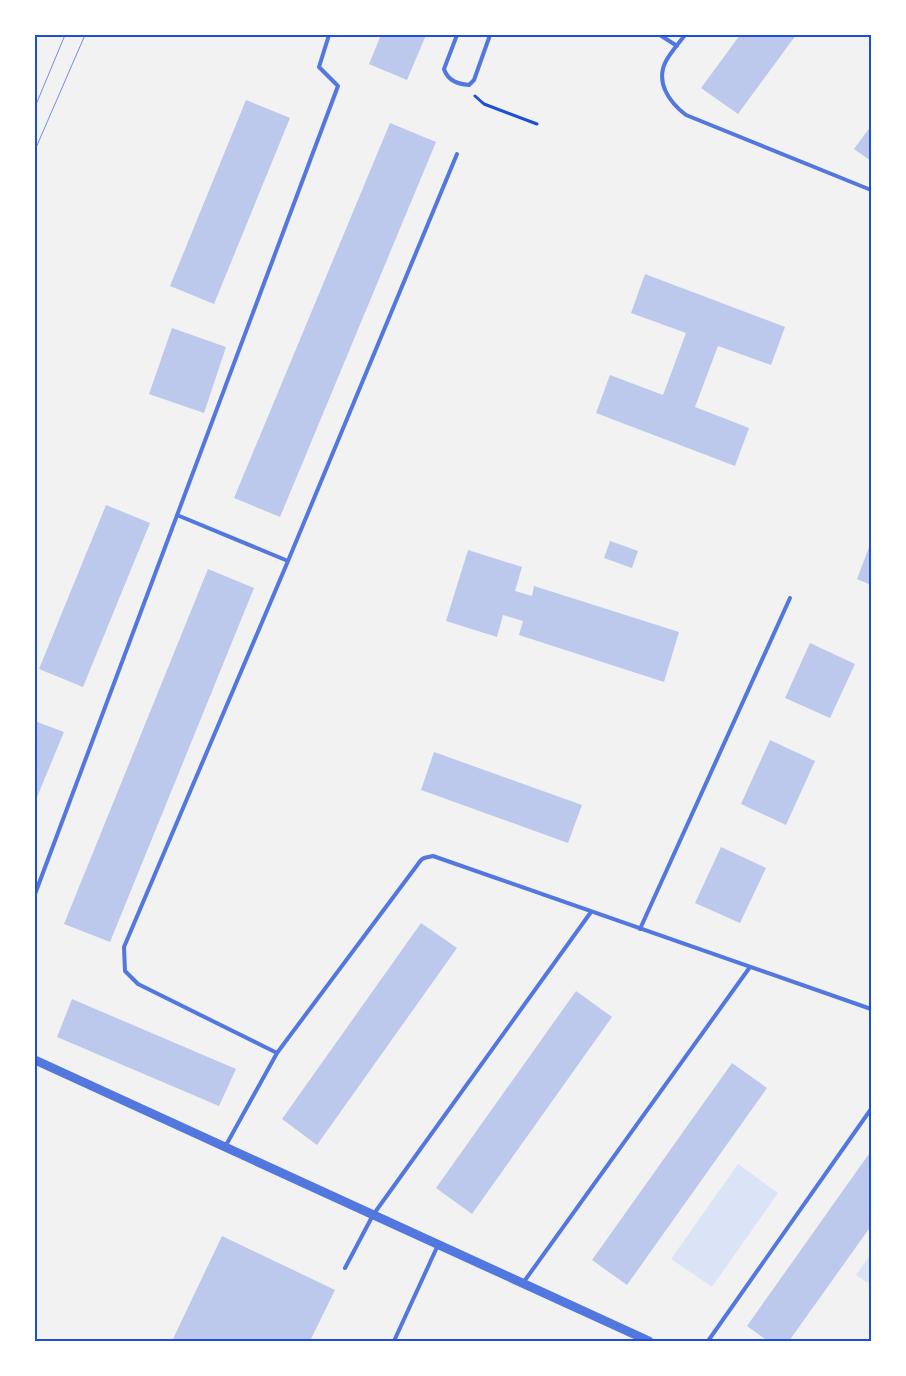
<svg xmlns="http://www.w3.org/2000/svg" width="906" height="1376" font-family="Mulish,sans-serif">
<rect width="100%" height="100%" fill="#f2f2f2"/>
<path fill="#dbe4f7" d="M738,1164L778,1193L712,1287L671,1259Z
M871,1254V1285L856,1275Z"/>
<path fill="#bdc9ec" d="M381,35H426L407,80L369,64Z
M740,35H796L738,114L701,88Z
M246,100L290,118L214,304L170,286Z
M390,123L436,142L280,517L234,498Z
M871,126V161L854,149Z
M645,274L785,327L771,365L718,346L695,407L749,428L735,466L596,413L610,375L663,395L686,333L631,313Z
M172,328L226,347L204,413L149,394Z
M106,505L150,523L83,687L39,669Z
M610,541L638,551L632,568L604,558Z
M871,542V585L857,579Z
M468,550L522,567L515,591L532,596L534,586L679,632L664,682L519,635L523,621L503,615L497,637L446,621Z
M208,569L254,588L110,942L64,924Z
M810,643L855,664L830,718L785,698Z
M35,721L64,732L35,802Z
M770,740L815,761L786,825L741,804Z
M434,752L582,805L568,843L421,790Z
M721,847L766,868L740,923L695,903Z
M421,923L457,948L317,1145L282,1119Z
M576,991L612,1017L472,1214L436,1188Z
M72,999L236,1069L219,1106L57,1037Z
M732,1063L767,1088L627,1285L592,1260Z
M871,1151V1226L789,1341H768L747,1326Z
M222,1236L335,1290L310,1341H172Z"/>
<g fill="none" stroke-linecap="round" stroke-linejoin="round">
<path stroke="#1d4ed8" stroke-width="3" d="M475,96L484,104L537,124"/>
<path stroke="#5277de" stroke-width="4" d="M457,35L444,69C448,81 458,84 469,85L474,80L490,35
M660,35L677,46
M685,35C679,43 671,52 666,61C655,82 669,102 686,115L871,190
M177,515L288,561
M35,894L338,86L319,67L329,35
M640,929L790,598
M277,1053L138,984L125,971L124,947L288,561L457,154
M225,1147L277,1053L421,860L424,858L433,856L871,1009
M345,1268L373,1215L591,912
M523,1283L750,967
M394,1341L438,1245
M708,1341L871,1109"/>
<path stroke="#5277de" stroke-width="9" d="M35,1060L649,1341"/>
<path stroke="#7290e2" stroke-width="1" d="M35,107L65,35
M35,150L85,35"/>
</g>
<rect width="906" height="1376" fill="none" stroke="#ffffff" stroke-width="72"/>
<rect x="36" y="36" width="834" height="1304" fill="none" stroke="#1d4ed8" stroke-width="2"/>
</svg>
